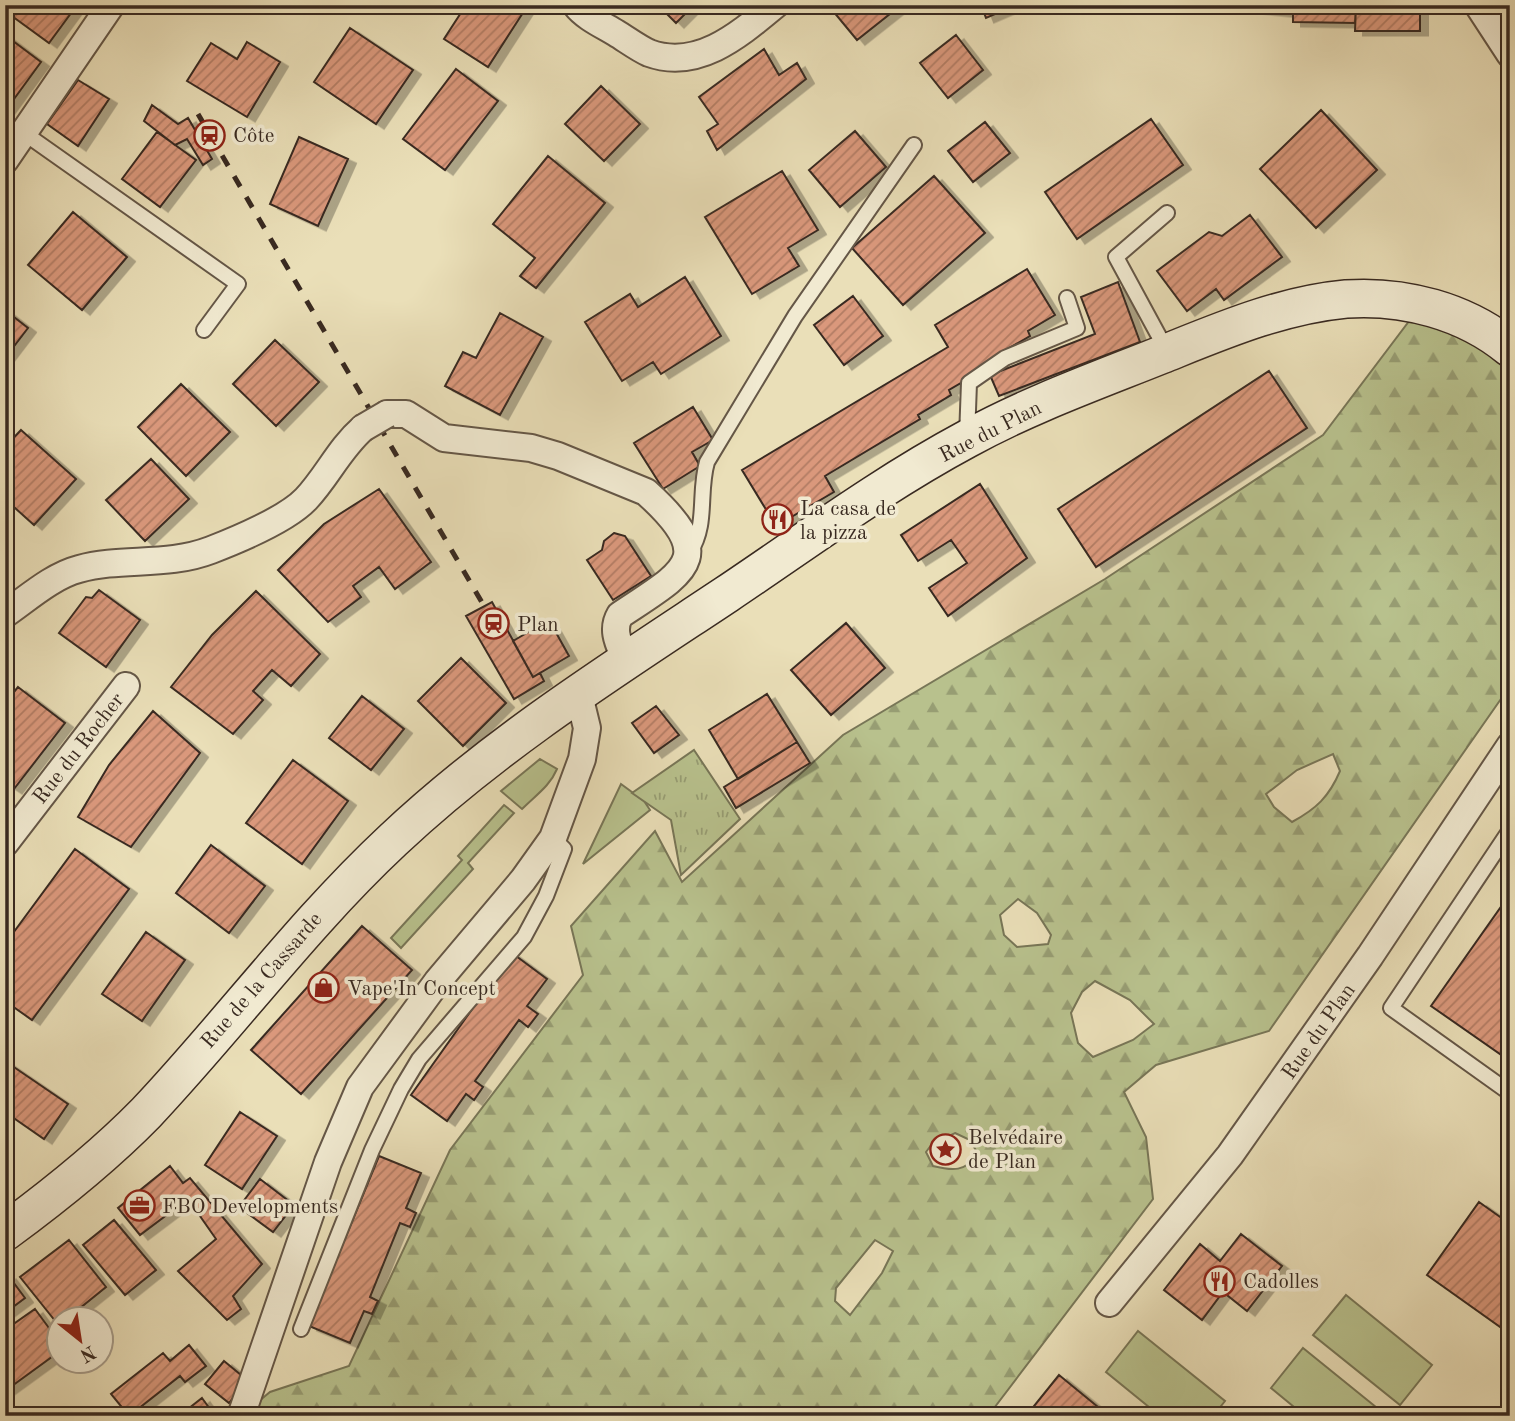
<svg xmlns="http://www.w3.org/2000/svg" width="1515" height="1421" font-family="'Old Standard TT',serif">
<defs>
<pattern id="forest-firs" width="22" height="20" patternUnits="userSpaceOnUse" patternTransform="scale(1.75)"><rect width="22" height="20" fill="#b8c18d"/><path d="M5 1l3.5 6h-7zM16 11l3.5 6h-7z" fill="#979d73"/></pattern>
<pattern id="park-tufts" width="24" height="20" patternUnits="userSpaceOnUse" patternTransform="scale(1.75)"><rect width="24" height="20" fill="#b8c18d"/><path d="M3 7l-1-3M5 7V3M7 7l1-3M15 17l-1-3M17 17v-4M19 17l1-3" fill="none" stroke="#979d73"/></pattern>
<pattern id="building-hatch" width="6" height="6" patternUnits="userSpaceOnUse" patternTransform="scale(1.75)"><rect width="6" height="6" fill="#da987b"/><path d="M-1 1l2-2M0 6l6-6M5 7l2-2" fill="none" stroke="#b27c64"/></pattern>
<filter id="shadow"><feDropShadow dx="8" dy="4.5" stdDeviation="0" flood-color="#0004"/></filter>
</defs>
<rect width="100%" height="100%" fill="#eadfb8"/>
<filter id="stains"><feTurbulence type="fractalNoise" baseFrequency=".00286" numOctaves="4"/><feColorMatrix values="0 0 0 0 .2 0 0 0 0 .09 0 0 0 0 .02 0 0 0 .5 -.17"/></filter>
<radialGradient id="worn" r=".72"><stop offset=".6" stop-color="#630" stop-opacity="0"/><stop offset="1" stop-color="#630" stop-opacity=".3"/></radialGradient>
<path fill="#b8c18d" stroke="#787657" stroke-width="2" d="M540,759L557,769C550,786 536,795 522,809L501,791Z
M621,784L644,801L650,810L583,864Z
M504,805L514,813L468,863L473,869L401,948L391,938L462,860L458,856Z
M1346,1295L1432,1365L1400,1405L1313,1335Z
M1138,1331L1225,1401L1213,1416H1160L1106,1372Z
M1303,1348L1387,1416H1305L1271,1388Z"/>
<path fill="url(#forest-firs)" stroke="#787657" stroke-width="2" fill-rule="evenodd" d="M1422,304L1510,348V686L1269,1031L1156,1065L1124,1092L1146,1137L1153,1199L988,1416H241L270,1392L349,1366L450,1150L583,975L571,926L655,831L682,882L843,735L1105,579L1323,435ZM1333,754L1340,771C1329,797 1316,809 1292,822L1274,807L1266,794L1297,770ZM1018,899L1037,913L1051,935L1048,944L1017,947L1004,935L1000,915ZM1095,981L1130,1000L1154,1024L1133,1040L1093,1057L1078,1043L1071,1013L1082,992ZM955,1133L970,1140L978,1154C965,1172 953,1171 933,1166L926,1152L932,1144ZM875,1240L893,1251L882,1273L850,1315L835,1301L836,1288Z"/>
<path fill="url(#park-tufts)" stroke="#787657" stroke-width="2" d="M694,750L740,819L681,875L671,820L632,793Z"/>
<path fill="url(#building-hatch)" stroke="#392a21" stroke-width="2" filter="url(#shadow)" d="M5,5H77L49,43L5,11Z
M466,5H528L488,67L444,39Z
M658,5H694L676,23Z
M828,5H900V6L857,40Z
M981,5H1016L986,18Z
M1215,5H1356L1355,23L1293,22V13Z
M1356,5H1420V31H1355Z
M350,28L413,70L376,124L314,82Z
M5,35L41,62L6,110L5,109Z
M956,35L983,70L948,98L920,63Z
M247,42L280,62L247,117L187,81L211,43L237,59Z
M764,49L779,75L797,63L806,79L717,150L707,131L718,124L699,97Z
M456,69L498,101L445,170L403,139Z
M78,80L109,99L78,146L47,124Z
M601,86L640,124L604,161L565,124Z
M152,105L178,124L188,118L212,159L203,165L187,139L175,145L144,121Z
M1321,110L1377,170L1316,228L1260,169Z
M1151,119L1183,165L1077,239L1045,192Z
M985,122L1010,153L973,182L948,151Z
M855,131L886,167L840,207L809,170Z
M157,132L196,160L160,207L122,179Z
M299,137L348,159L318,226L270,204Z
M548,156L605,203L536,288L520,276L535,258L493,224Z
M782,171L818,230L788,248L799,266L752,294L705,217Z
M934,176L985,233L903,305L852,248Z
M73,212L127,257L82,310L28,265Z
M1250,215L1282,257L1224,300L1216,289L1187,311L1157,271L1209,232L1222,236Z
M1027,269L1055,315L1028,331L1030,336L994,357L997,362L949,390L951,395L918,415L920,419L825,476L834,492L776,526L742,470L948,347L935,325Z
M685,277L721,336L661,374L653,362L622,381L585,322L630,294L638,307Z
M1118,282L1140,342L999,396L990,375L1095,334L1081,297Z
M853,296L883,336L844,365L814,325Z
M5,310L28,328L5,358Z
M500,313L543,337L500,415L445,386L463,352L476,358Z
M275,340L319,382L276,426L233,384Z
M1269,371L1307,428L1096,567L1058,509Z
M181,384L230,432L186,476L138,427Z
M693,407L713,440L692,452L700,466L663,489L634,443Z
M21,430L76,479L34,525L5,499V447Z
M151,459L189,499L145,541L106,500Z
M980,484L1027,558L948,616L929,588L967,563L951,540L918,561L901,535Z
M379,489L431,562L395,589L379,567L353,586L361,597L328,622L278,570L324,524Z
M614,533L625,536L651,576L613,600L587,560L602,550L604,541Z
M99,590L140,620L106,667L59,633L86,597L92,598Z
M256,591L320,654L291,686L272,670L253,691L263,700L233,734L171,687L212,635Z
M492,602L533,677L540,673L544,681L514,699L466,616Z
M549,620L569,656L533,677L513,641Z
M846,623L885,668L831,715L791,670Z
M461,658L506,703L463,746L418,701Z
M18,687L65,723L14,789L5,783V703Z
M767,694L797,742L738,779L709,730Z
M362,696L404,729L371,770L329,738Z
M656,706L679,735L654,753L632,723Z
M153,711L200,753L131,847L78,817L109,765Z
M797,742L810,763L736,808L724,787Z
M293,760L348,801L302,864L246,823Z
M211,845L265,886L229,933L176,893Z
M75,849L129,889L32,1020L5,1001V944Z
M1510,894V1061L1431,1006Z
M362,926L412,970L301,1094L251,1050Z
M146,932L185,960L142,1021L102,994Z
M512,953L547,979L527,1006L538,1014L528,1027L519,1020L475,1081L483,1087L474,1100L466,1094L447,1121L411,1095Z
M5,1061L68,1104L44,1139L5,1112Z
M240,1112L277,1136L242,1189L205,1165Z
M379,1156L421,1173L406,1208L416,1213L410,1227L400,1223L370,1297L378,1301L372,1314L364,1311L350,1343L309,1326Z
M170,1166L183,1183L190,1178L262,1264L233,1296L241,1309L227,1320L178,1271L216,1239L188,1199L140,1235L118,1208Z
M260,1179L294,1205L273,1232L239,1207Z
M1479,1202L1510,1224V1334L1427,1275Z
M114,1220L156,1270L125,1295L83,1245Z
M1241,1234L1282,1266L1247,1311L1223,1292L1202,1320L1164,1290L1200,1244L1220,1261Z
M69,1240L106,1287L74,1313L79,1320H60V1327L20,1277Z
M8,1275L25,1298L5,1313V1277Z
M35,1309L60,1343V1351L5,1391V1330Z
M189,1345L206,1366L185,1382L180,1376L129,1416L111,1394L163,1353L170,1361Z
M224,1361L247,1380L229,1403L205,1384Z
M1059,1375L1109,1416H1026Z
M202,1398L215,1416H179Z"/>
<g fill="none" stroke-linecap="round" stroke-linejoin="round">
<defs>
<path id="service" d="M24,133L238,284L204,330
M1167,213L1116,257L1167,351
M967,437L969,383L1005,358L1077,328L1067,298
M690,552C708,524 698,493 707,462L795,316L914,145
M1510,830L1391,1008L1510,1093
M301,1329L372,1150L401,1089L419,1059L524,937L546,896L564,849L553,838"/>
<path id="minor" d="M576,5C585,17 603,25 616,33C626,39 638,48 649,53C698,71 740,34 775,5
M1478,5L1510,54
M5,160L111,5
M387,414H406L444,438L531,448L558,456L646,492C719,558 686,571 620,615C611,630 619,644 625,659
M5,614C27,599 52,576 79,569C122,557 167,567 211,550C237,540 287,519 306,499C327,477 339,449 363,428
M5,843L126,686
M1109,1303L1230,1155L1370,956L1510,746
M241,1416L328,1162L360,1087L437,982L523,880L553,838L582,759L587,728L578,691"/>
<path id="secondary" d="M5,1232C54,1196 103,1157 146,1113C230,1024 303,924 393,840C495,744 611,671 727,594C806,541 883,484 967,439C1029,405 1096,381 1161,355C1221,331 1281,305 1346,299C1404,295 1465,311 1510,348"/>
</defs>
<use href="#service" stroke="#655747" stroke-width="18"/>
<use href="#minor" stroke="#655747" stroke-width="30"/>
<use href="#secondary" stroke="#392a21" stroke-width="40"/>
<use href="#service" stroke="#f1ead1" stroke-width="14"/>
<use href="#minor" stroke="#f1ead1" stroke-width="26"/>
<use href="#secondary" stroke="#f1ead1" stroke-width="37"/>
<path stroke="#392a21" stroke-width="5" stroke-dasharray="12 12" stroke-linecap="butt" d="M198,114L484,606"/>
<defs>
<path id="minor-bridge" d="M363,428L387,414"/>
</defs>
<use href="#minor-bridge" stroke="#655747" stroke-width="30" stroke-linecap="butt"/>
<use href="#minor-bridge" stroke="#f1ead1" stroke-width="26"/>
</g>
<defs>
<symbol id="station-ring" viewBox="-11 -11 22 22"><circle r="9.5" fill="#f1ead1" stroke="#8f2418" stroke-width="1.5"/><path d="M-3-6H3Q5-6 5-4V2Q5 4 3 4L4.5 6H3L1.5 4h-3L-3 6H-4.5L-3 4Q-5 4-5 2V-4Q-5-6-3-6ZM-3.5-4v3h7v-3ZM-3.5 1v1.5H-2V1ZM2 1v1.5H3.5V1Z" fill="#8f2418"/></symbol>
<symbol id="restaurant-ring" viewBox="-11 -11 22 22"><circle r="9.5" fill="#f1ead1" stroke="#8f2418" stroke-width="1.5"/><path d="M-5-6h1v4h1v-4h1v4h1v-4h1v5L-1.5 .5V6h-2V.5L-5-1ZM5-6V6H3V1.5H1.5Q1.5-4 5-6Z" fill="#8f2418"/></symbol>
<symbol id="shop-ring" viewBox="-11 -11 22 22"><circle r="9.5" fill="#f1ead1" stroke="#8f2418" stroke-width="1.5"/><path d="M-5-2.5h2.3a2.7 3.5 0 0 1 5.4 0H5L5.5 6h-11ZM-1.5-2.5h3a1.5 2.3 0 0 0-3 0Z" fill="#8f2418"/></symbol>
<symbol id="sight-ring" viewBox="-11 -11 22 22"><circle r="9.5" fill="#f1ead1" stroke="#8f2418" stroke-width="1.5"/><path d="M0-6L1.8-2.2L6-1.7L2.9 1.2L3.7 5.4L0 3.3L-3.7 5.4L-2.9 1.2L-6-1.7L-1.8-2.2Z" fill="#8f2418"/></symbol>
<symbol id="office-ring" viewBox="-11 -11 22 22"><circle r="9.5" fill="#f1ead1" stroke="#8f2418" stroke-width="1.5"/><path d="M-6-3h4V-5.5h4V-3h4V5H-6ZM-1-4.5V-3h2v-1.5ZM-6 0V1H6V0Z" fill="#8f2418"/></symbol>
</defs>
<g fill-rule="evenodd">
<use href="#station-ring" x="192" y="118" width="35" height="35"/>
<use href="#restaurant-ring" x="760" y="502" width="35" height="35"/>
<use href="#station-ring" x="476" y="606" width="35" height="35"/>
<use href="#shop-ring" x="306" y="970" width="35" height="35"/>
<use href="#sight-ring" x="928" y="1132" width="35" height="35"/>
<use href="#office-ring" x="122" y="1188" width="35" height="35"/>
<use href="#restaurant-ring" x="1202" y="1264" width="35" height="35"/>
</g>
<g text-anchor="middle" stroke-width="7" stroke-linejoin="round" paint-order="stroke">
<g font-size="21" fill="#392a21" stroke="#f1ead1" text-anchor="start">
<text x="233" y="142">Côte</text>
<text x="800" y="515">La casa de<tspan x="800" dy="24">la pizza</tspan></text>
<text x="517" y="631">Plan</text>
<text x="347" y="995">Vape'In Concept</text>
<text x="968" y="1144">Belvédaire<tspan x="968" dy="24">de Plan</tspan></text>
<text x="162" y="1213">FBO Developments</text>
<text x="1243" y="1288">Cadolles</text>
</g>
<g font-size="21" fill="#392a21" stroke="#f1ead1">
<text transform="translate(990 431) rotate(-27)" y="7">Rue du Plan</text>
<text transform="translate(78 748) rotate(-52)" y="7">Rue du Rocher</text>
<text transform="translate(261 980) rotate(-49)" y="7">Rue de la Cassarde</text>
<text transform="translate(1318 1031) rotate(-55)" y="7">Rue du Plan</text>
</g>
</g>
<rect width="1515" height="1421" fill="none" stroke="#eadfb8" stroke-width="28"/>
<rect x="7" y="7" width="1501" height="1407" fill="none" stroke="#392a21" stroke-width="3.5"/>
<rect x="14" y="14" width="1487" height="1393" fill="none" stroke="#392a21" stroke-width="2"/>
<g transform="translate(80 1340) rotate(150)"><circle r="33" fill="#f1ead1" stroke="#a79d8b" stroke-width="2"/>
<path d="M0-5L12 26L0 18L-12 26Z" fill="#8f2418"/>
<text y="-10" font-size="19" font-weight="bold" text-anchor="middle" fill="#392a21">N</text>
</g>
<rect width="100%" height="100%" filter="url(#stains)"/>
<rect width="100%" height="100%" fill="url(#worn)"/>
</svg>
